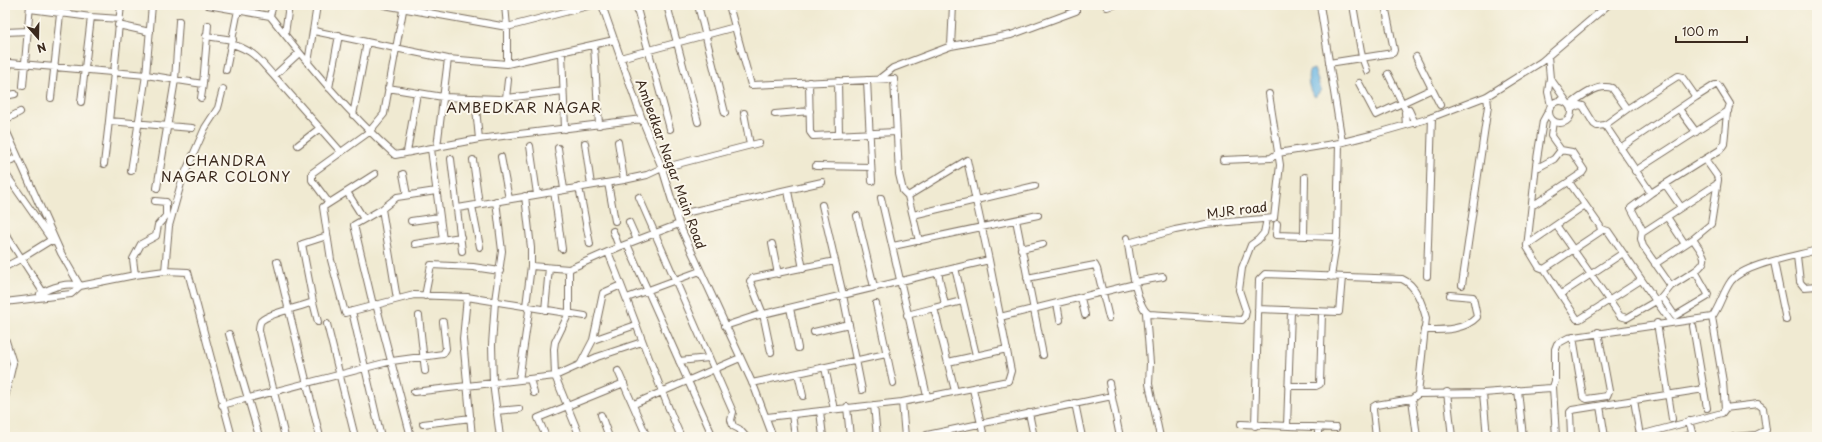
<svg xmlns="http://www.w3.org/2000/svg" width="1822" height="442" font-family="'Playpen Sans',sans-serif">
<rect width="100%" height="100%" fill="#fbf7ec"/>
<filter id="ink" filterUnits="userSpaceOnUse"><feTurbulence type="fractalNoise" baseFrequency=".025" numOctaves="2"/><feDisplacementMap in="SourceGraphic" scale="8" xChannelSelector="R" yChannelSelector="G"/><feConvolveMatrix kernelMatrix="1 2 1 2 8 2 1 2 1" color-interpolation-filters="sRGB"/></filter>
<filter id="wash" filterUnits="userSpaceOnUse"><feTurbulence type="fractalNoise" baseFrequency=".012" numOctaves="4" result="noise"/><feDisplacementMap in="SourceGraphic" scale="16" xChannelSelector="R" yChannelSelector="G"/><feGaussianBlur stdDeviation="0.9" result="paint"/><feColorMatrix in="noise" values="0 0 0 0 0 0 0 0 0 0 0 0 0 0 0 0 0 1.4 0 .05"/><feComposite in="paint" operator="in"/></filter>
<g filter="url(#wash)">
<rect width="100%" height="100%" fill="#f0ead2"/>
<path fill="#6ab6e3" stroke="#527080" d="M1314,69L1321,90L1315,97C1309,92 1307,79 1309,71Z"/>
</g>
<g filter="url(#ink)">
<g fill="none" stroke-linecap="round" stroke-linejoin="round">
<defs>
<path id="minor" d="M121,5L109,121L192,128
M208,5L270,16
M273,5L270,16C309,65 348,113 395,155L479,139L642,119
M384,5L507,27L592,5
M505,5L507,27V64
M602,5L642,119L662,168L679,224L755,389L773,437
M636,5L670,129
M667,5L698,122
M698,5L725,113
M729,5L751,85L894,79L899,174L903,191L908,196L919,241
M1106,5L1107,7L1114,5
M1320,5L1342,142
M1353,5L1362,57L1367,71
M30,9L91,17L120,19
M118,25L150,32
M314,31L448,59L507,64L614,40
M5,32L29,31
M285,34L289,5
M206,36L233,40
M232,44C256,52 258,59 274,76L299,53
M594,46L599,125
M951,46L1011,35L1076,11
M562,52L565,129
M1548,56L1550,78L1548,92L1551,106
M1416,57L1440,105
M620,58L735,27
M308,63L317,5
M1329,63L1393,53L1394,50L1386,10
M226,70L238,10
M1388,74L1406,111
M274,76L341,152
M1550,78L1567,102
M879,79L893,68L951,46L953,5
M5,80L9,63L146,75L203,84L208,25
M867,80L872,181
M838,81L839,134
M809,82L810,132L813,136L896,132
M1359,83L1376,115L1432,89
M23,86L30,5
M329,88L339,35
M388,88L443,97L499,99L563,91
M5,96L15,94
M51,98L61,5
M201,98L203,84
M475,98L479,139
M506,98L508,80
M1549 112a11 11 0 1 1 22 0a11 11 0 1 1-22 0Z
M81,102L91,17
M1570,105C1580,97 1598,83 1612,88L1627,109L1678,76L1682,77L1696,97L1715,85H1718L1730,104L1727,113L1724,144L1720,150L1705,159L1717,176L1718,180L1711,224L1693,239C1702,254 1712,259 1695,271L1708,294L1707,297L1675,316L1662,297L1671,286L1643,246L1641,239L1642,229L1631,208L1651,193L1705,159
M1571,109L1579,105L1583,106L1594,124L1597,126L1605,125L1651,193
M1679,109L1696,132
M1549,110L1543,121L1536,165L1539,167L1554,159L1561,150L1551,136L1553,121
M744,113L750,145
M775,114L810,111
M353,115L367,42
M5,120L20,112
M1406,125L1405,112L1409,110L1415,123
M1605,125L1627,109
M5,128L61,253L80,286
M618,142L624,180
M585,143L591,185
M298,145L320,128
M530,146L537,194
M437,147L448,59
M558,148L564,189
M1620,148L1696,97
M431,149L443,240
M407,152L417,93
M501,157L509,199
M451,159L462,251
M473,160L479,204
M1223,160L1271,158L1278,153L1339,143L1371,135L1427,119L1487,96L1541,62L1608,5
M5,163L18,157
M104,164L109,121
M1536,165L1532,203L1535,204L1582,173L1584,170L1572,152L1561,150
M816,166L871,167
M131,171L146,75L152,5
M1635,171L1728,111
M5,173L53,242
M375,174L323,207L331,260L345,313L414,295L467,297L585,316
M403,174L407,195
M608,183L615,221
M1665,184L1681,207
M579,187L590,244
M157,188L175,80L179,21
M554,191L562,249
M788,191L803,269
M347,192L364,219
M908,196L967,160L989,260
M639,197L733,412L731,420L733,426L739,429L746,437
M881,198L927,396
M496,201L502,251L495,301L492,345L493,383L500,437
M329,203L312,180V173L369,132L384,114L404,5
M1532,203L1527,247L1539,267L1544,269L1601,231L1600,226L1569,182
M822,205L843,295L862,390
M472,206L480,247
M458,208L624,180L647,175L662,168L759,143
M382,209L397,299
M676,215L822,182
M913,215L1035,186
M857,216L874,287
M1667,217L1685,244
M1016,220L1043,355
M411,221L439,217
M629,222L637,240
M1277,224L1276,235L1337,237
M1556,225L1620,316L1627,318L1656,301L1608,231L1601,229
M613,231L619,247
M5,233L43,292
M1642,233L1717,184
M1304,235L1305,177
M1127,238C1130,254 1135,306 1149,314L1242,320L1245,316L1246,311L1239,290L1242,268L1251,245L1258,240L1264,233L1267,219
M1128,243L1175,230L1206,224L1274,218L1280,165L1269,94
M415,244L461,237
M627,244L713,437
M772,244L778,274
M1527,245L1585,205
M893,246L1038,215
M1021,249L1043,244
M608,252C633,313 654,376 681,437
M1797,256L1800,282L1804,287L1817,286
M277,262L320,437
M1774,262L1786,320
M1655,264L1693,239
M531,266L569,269L619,247L679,224
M5,267L22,258L51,240
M955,268L976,355
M569,269V313L555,342L554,349L555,376L580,437
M1544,269L1577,319H1580L1641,280
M165,271L169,226L182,180L205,128L218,108L223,89
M938,272L945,305
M135,275L133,259L141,244L156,236L158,225L166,216V202L155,201
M1427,276L1432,117
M1331,277L1337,237L1339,143
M1027,278L1095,265L1097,269L1109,318
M1135,282L1163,277
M1462,285L1488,106L1487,96
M1671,286L1695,271
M40,294C51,287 68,282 80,286
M1561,294L1623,253
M425,296L431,265L473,267L500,271
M467,297L463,339L472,437
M627,298L700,271
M1081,298L1085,315
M1659,299L1656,301L1671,322
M5,302L71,294L80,286L135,275L165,271L188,272L232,437
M313,302L318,322
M1057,303L1060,320
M376,304L411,437
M876,304L893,383
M373,305L354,225L382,209L397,197L436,191
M790,308L798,348
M934,308L962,301
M1258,309L1339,312L1342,277
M545,310L549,268
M352,311L381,437
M1146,313L1150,363L1149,384L1160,437
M907,315L934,308L955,391
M419,316L425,371
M1000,317L1135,284
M1657,323L1672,419
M327,324L355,437
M725,326L755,316L989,260L1011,371L1008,381L902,402L767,417
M1693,326L1707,408
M1424,330C1441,330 1464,331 1477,317L1473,297L1450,295
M814,332L849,324
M229,334L259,436
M1573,337L1583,397L1587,399L1607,396L1609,391L1598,332
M5,338L13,363L5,397
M593,340L603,293L621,285
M771,352L763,314L750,281L753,278L835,261
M679,361L709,358
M948,362L1007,349
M580,365L593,340L636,325
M825,368L834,409
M618,371L647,437
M798,373L803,396
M530,379L534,393
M519,380L529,311L526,306L531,266V248L525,196
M752,383L886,354
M1109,383L1120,437
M1288,386H1316L1320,384L1322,312
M1553,387L1556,437
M973,389L984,437
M1518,390L1523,437
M414,392L555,376L597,357L642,342
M1447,392L1452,437
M1483,393L1487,437
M1412,399L1417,437
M1634,400L1639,430
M902,402L905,437
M1075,403L1082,437
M634,404L740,358
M222,405L392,361L443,354L446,349L443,322
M874,405L877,437
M1600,406L1605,437
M847,407L850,437
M1725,408L1758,404L1763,408L1766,430L1756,435L1734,437
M496,411L519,409
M820,411L823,437
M1029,413L1034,437
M792,414L795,437
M601,415L609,437
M1689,421L1693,436
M423,424L471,418
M1241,424L1336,428
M1255,426L1259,280L1265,274L1402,279C1416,285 1422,303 1426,318L1418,394
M1287,426L1291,311
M927,435L1112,396
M1640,435L1722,413L1725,409L1723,382L1712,317
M285,437L259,331C259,327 259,324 261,321C269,313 301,307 313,302L302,244L327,236
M546,437L538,418L624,383
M1318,437V428
M1376,437L1373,410V407L1376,405L1412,399L1418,394L1483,393L1551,388L1553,387L1555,381V349L1557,344L1568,338L1712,317C1720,306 1723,292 1731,281C1744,264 1796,256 1817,250
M1571,437L1570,412L1572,410L1704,389
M1682,437L1689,435L1696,437"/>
</defs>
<use href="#minor" stroke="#7a6d5d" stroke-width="8"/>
<use href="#minor" stroke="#fff" stroke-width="6"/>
</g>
</g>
<g text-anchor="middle" stroke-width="4" stroke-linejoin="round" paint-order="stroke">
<g font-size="13" fill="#3b2a1e" stroke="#fbf7ec">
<text transform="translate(671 164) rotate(70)" y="5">Ambedkar Nagar Main Road</text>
<text transform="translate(1237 210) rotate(-7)" y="5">MJR road</text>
</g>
<g font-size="14" letter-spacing="1" fill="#3b2a1e" stroke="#fbf7ec">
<text x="524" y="113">AMBEDKAR NAGAR</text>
<text x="226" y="166">CHANDRA<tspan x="226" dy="16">NAGAR COLONY</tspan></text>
</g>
</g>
<rect width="1822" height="442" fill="none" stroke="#fbf7ec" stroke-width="20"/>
<g transform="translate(38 38) rotate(160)" stroke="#fbf7ec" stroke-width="3" paint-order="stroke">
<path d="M0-3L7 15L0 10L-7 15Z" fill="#3b2a1e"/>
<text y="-6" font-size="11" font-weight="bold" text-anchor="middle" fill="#3b2a1e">N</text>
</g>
<path d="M1676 36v6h71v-6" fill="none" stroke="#3b2a1e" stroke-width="2"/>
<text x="1682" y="36" font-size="12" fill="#3b2a1e" stroke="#fbf7ec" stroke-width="3" paint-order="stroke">100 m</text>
</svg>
